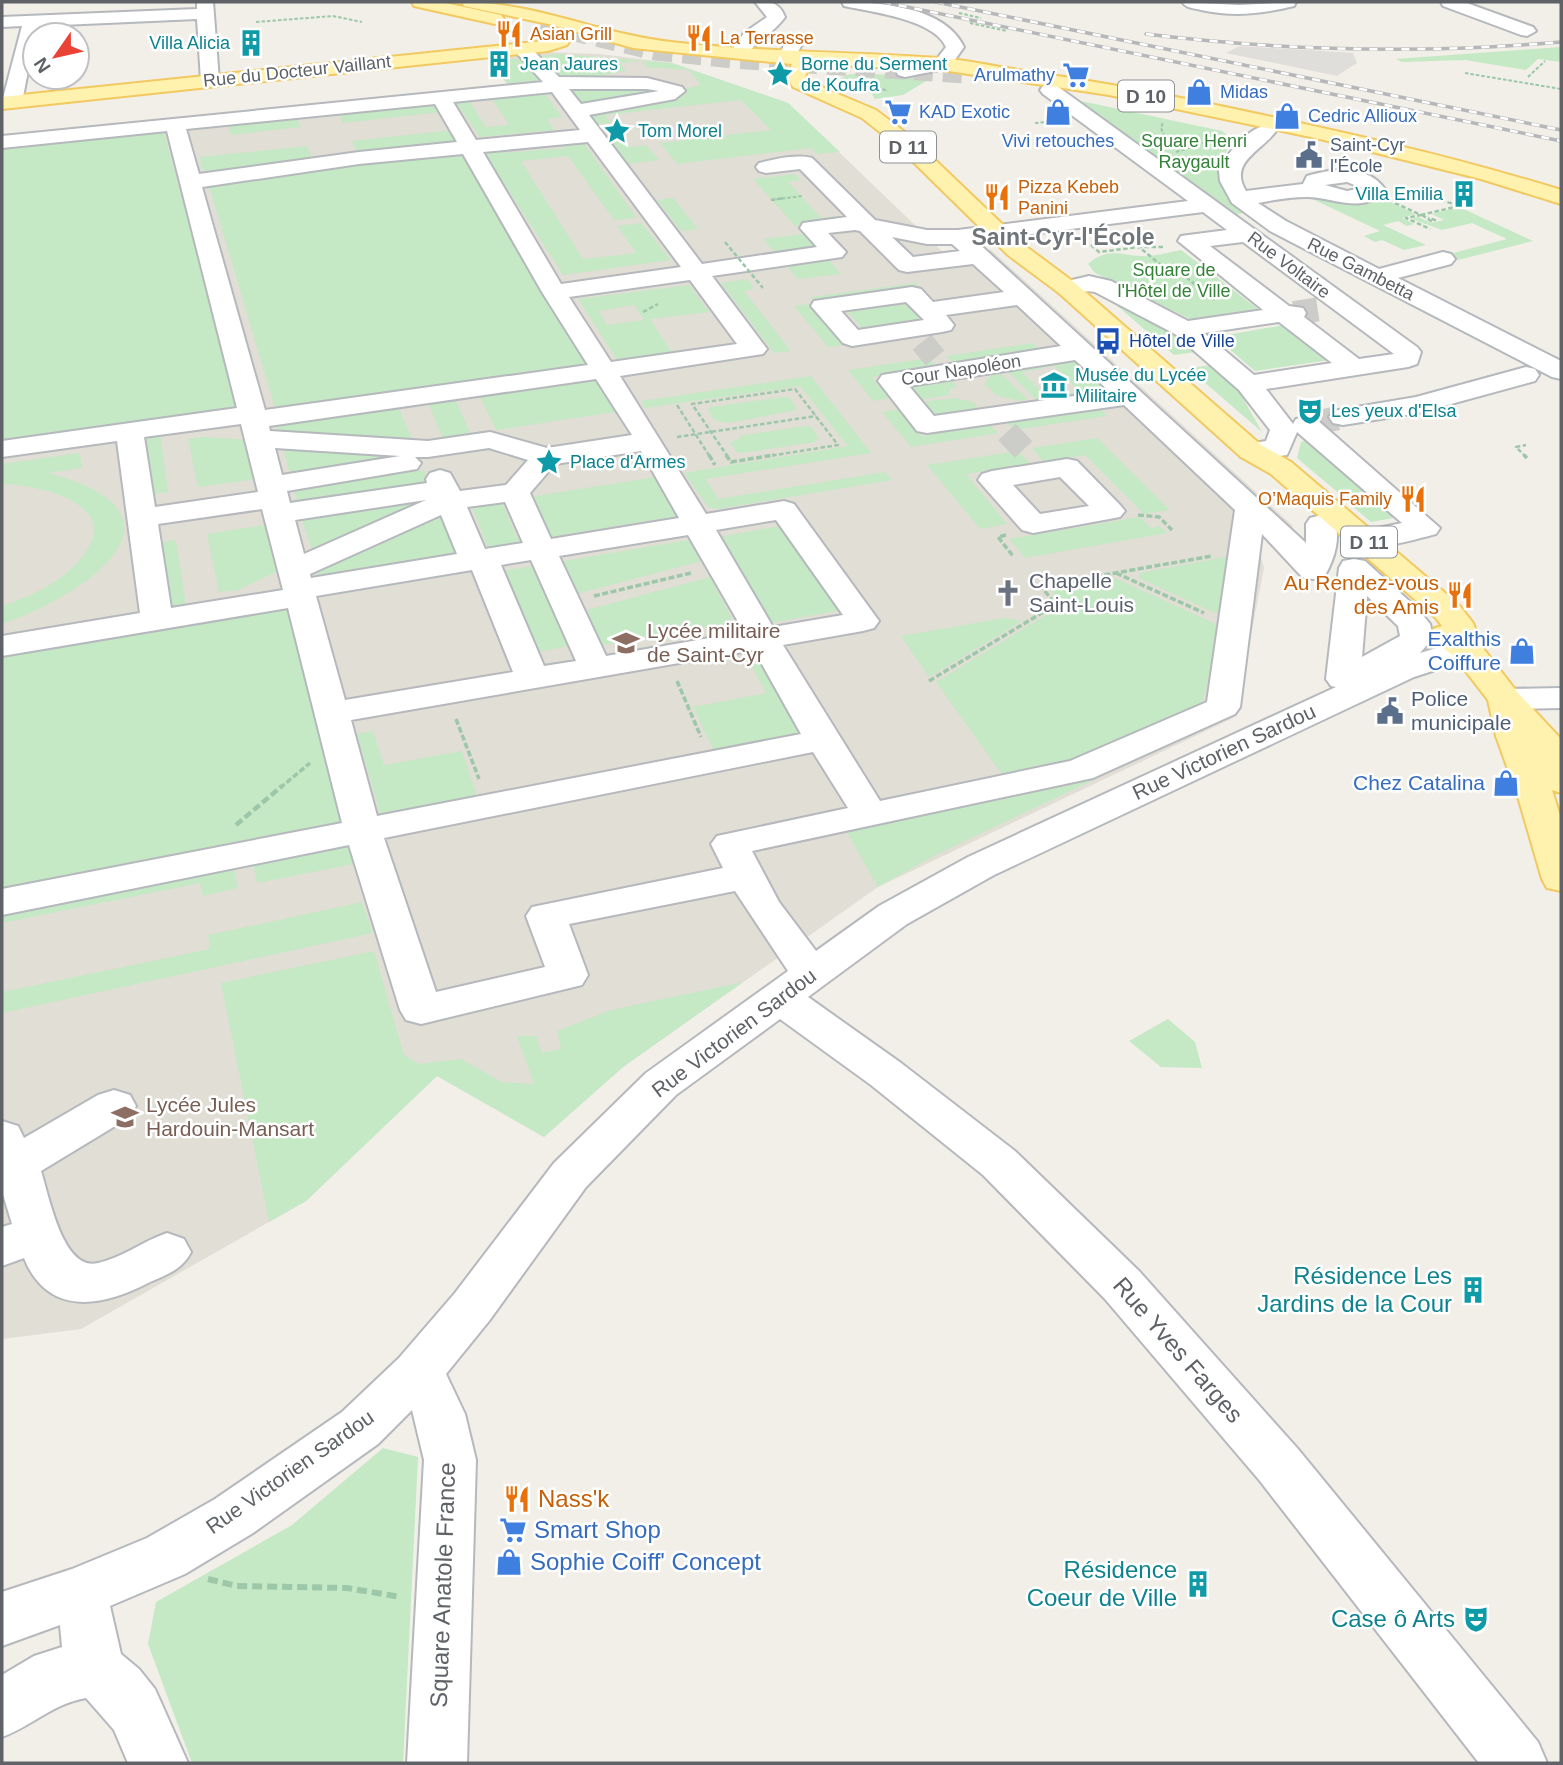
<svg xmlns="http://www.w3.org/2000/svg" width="1563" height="1765" font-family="Arial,sans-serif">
<rect width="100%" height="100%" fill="#f1efe8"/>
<path fill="#e0deda" d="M1240,46L1353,53L1357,63L1337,76L1226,53Z"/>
<path fill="#e1ded6" d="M545,52L600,54L672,63L788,103L946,255L991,250L1293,526L1288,530L1255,536L1264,568L1235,717L878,887L623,1067L544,1137L437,1076L306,1201L81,1329L2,1339V136L507,84L486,57Z"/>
<path fill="#c5e8c5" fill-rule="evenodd" d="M1561,47V62L1538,59L1526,70L1465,60L1402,62L1396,59Z
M560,54L672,63L788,103L840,152L817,154L811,148L677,164L660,143L771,130L741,100L605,115L611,123L596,124L588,111L701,85L688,69C675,71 665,67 649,68L642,61L620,63L626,71L603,75L606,78L565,80L554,76L539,56Z
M525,58L542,80L508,84L494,67L507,66L503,60Z
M859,73L931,78L903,95L875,99L871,93H861L838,80L846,75Z
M658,87L663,91L582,104L569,89Z
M542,90L562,117L547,119L554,130L480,137L454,100L467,98L486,127L509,125L490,96Z
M1076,100L1222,131L1235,142C1207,167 1217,193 1244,213L1237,214Z
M434,101L441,112L343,123L338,111Z
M295,115L301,127L231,135L227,123Z
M163,129L238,406L139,422L140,424L2,443V146Z
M453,130L460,144L358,154L352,141Z
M623,138L630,147L646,145L659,160L628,164L610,140Z
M582,141L637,218L614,220L568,156L521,161L583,259L636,253L617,226L641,223L671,260L563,275L483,151L499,149L502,153L565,148L563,143Z
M307,146L312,158L217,171H206L201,168L200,157Z
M465,153L585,364L275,408L209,186L323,168Z
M795,174L801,180L788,182L821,218L836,216L840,220L795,226L753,179Z
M1306,196L1366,201L1379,198L1391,200L1388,201L1415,214L1402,218L1414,224L1407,226L1398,221L1383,225L1426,245L1404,250L1382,240L1375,242L1364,236L1380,231Z
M673,198L698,229L681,231L657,200Z
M1459,207L1533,241L1450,262L1438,257L1507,239L1472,223L1442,230L1412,219L1418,217L1431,223L1444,220L1432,214Z
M804,234L820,250L778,256L763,239Z
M1181,250L1258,309L1190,319L1095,273L1088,264C1107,247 1120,255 1142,256C1154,257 1169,252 1181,250Z
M826,257L841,274L798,279L784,263Z
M748,279L754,289L744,291L791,351L774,353L721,283Z
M916,283L921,288L816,303L811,297Z
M689,285L709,312L650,319L672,353L618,361L578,299ZM634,305L644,320L607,325L598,311Z
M1106,296L1171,330L1196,352L1174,355Z
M809,304L844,345L828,347L794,306Z
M906,304L923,323L864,331L848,312Z
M1284,325L1330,360L1255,371L1215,337Z
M1033,343L1041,351L954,364L946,356Z
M930,358L937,367L872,377L890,398L873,401L848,370Z
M1080,360L1112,390L1039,402L1007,371ZM1054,366L1080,391L1047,397L1022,372Z
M1213,365L1236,386L1262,432L1188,368Z
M1001,374L1028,399L1019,401L995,395L990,388L984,385L991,375Z
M811,376L871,453L706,479L718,499L885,472L892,480L717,509L708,507L684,473L848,446L800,386L645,408L641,401Z
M595,379L615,412L496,430L479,395Z
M952,381L957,387L950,389L949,395L912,401L901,389Z
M783,397H789L797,410L728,423L714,420L708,410L710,407Z
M954,398L973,402L978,408L926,417L914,403Z
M456,401L471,435L443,439L429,405Z
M1098,407L1107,416L1015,430L1005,421Z
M399,409L413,441L279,435L277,426Z
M900,409L923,436L990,425L998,433L911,447L882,412Z
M805,426L811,427L819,439L815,440L816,442L742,453L736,452L730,442L739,439V436Z
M160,433L168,492L153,494L145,435Z
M203,437L249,440L258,479L198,487L188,439Z
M1097,438L1170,510L1144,514L1085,455L1044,462L1032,448Z
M1307,440L1373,490L1341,495L1297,458L1301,442Z
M282,443L405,456L290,474Z
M1018,451L1031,464L966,474L1007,524L980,529L927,465Z
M80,453L82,468L48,473C204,514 85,595 2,624V606C34,596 79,574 92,540C107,498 28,484 2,484V464Z
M424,470L429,483L298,503L294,490Z
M655,477L678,516L549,537L529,497Z
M1378,494L1404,516L1371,522L1345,500Z
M419,502L424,507L314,556L302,520Z
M502,503L520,544L488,548L472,507Z
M435,513L442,515L456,554L318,576L315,565Z
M1140,517L1151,528L1160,526L1167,533L1025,558L1009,539Z
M270,524L282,569L238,590L219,592L207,534Z
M785,525L842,610L771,623L718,537Z
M176,540L187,610L170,612L161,542Z
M688,540L701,561L573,595L558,562Z
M1225,557L1236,562L1228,611L1215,613L1139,578V573Z
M532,566L569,646L533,653L497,572Z
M710,577L734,623L598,646L583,611Z
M1115,578L1222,627L1202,702L1108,755L1006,780L936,682L1046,615C1055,606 1057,601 1051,589Z
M288,604L342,822L2,889V651Z
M1004,618L1022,621L929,677L901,636Z
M765,662L806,737L715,753L693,707L766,693L751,665Z
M373,731L384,765L462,751L478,799L382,820L357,734Z
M1102,776L937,854L878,887L846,831Z
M348,840L354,864L257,883L252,858Z
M232,862L238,888L203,896L200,883L2,923V908Z
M362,902L373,933L2,1013V992L210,949L208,935Z
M374,951L404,1055L419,1064L461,1059L502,1082L534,1084L517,1036H536L542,1053L561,1049L557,1031L611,1010L743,982L623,1067L544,1137L437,1076L306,1201L269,1222L221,983Z
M1168,1019L1195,1042L1202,1068L1161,1067L1129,1041Z
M383,1448L418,1457L403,1763H192L148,1644L156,1602L292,1525Z"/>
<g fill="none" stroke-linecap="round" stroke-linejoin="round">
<path stroke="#ccccc8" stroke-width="24" stroke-dasharray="24 12" stroke-linecap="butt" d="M1294,313L1320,309
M922,342L935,358
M1314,423L1343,417
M1007,432L1024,450"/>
<path stroke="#ccccc8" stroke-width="19" stroke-dasharray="19 10" stroke-linecap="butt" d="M541,24L655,51L732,59L964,74"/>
<defs>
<path id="minor" d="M197,2H213L219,80L217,84H203L201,80L197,19L39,26L35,35L22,102L12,108L2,102L22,26L2,27V17L197,9Z
M755,2C769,2 779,1 785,17C772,35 758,38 744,58H732L729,54L744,33L767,17Z
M842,2C881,2 945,7 964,47L949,68L905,77L898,75L896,71L898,67L936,60L946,47C934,19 871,12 844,6Z
M1182,2L1239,5L1296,2L1294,6C1262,14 1234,17 1201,10C1193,8 1186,8 1182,2Z
M1441,2H1464L1533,27L1536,31L1527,36L1521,35L1443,6Z
M795,36L804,41L792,62L786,63L780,62L777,58L789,37Z
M521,43L527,44L559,77L647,78L682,87L685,91L675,99L589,115L702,264L817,247L800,228L803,223L847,217L800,169L766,173L759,171L756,167L759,163C774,159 797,154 812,158L875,220L927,230H958L1188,201L1043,94L1040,90L1043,86H1057L1417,347L1421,352L1417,364L1408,367L1266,389L1293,424L1296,419L1306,417L1316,419L1440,528L1436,534C1412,540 1378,551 1354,545L1350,539L1354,533L1402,523L1297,432L1287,455L1251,459L1241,457L1237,451L1241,445L1266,441L1270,430L1239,390L1175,334L1095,292C1083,289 1071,296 1059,293L1055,288L1059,283L1089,276L1111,281L1188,321L1263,310L1178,241L1181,236L1227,230L1203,212L976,241L1306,543V524L1310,518L1321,515L1332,518C1343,534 1334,561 1324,577L1313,579L1302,577L1262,534L1240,707L1235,714L1093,778L752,851L779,902L816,951L879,906L968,857L1336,687L1331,686L1326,679L1339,568L1343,561L1354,559L1365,561L1418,609L1430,624L1433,638L1420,653L1466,639L1478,642L1482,649L1478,656L1414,677L994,875L907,924L808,997L901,1063L1015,1151L1139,1271L1298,1449L1538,1742L1547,1763H1479L1260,1481L1105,1299L983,1175L871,1085L780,1019L676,1095L586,1187L489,1321L446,1374L465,1414L476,1460L467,1763H407L424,1460L412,1410L378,1444L253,1533L185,1574L110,1606L121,1654L139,1669L155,1689L188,1763H128L114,1730L86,1698C52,1704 34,1725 2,1737V1675L34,1656L62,1647L60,1625L2,1646V1592L72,1569L147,1538L215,1499L342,1412L399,1358L455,1293L554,1163L646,1073L788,971L735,891L569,924L588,975L582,985L421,1024L406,1020L400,1010L349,845L2,915V889L342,823L288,608L2,656V636L140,613L117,441L2,457V441L237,408L167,131L2,148V136L543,82L512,48ZM569,89H647L659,91L581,104ZM552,92L580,130L476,140L453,102ZM435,104L457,142L359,152L199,174L186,129ZM588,142L681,267L561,284L483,152ZM463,154L542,292L588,365L265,410L202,187L359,164ZM855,230L860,231L899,270L907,272L973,264L1004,292L933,302L921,289L912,287L814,301L811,306L843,343L852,346L942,332L951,330L954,325L946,315L1017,305L1061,346L882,375L878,381L917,431L927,433L1124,405L1235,510L1207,702L1070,761L880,801L783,645L863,631L874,628L879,621L794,504L784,501L706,514L620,376L763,354L767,349L712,276L842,257L846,252L828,233ZM892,237L927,244H952L960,251L913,257ZM1243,242L1394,354L1359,359L1304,317L1306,313L1303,308L1289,306L1210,246ZM690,280L737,344L611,362L569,297ZM906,302L924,320L858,330L841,311ZM1279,322L1332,363L1254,375L1204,333ZM1075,360L1109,391L934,416L909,386ZM596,379L632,435L547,448L490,432L428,441L270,431L269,426ZM241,424L258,492L155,507L144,437ZM275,448L400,456L282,475ZM489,448L528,460L506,485L460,491L450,473L440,470L430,473L426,479L427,483L290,503L287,491L417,469L421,463L415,457H428ZM641,451L679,518L551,539L530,493L555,464ZM426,500L304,554L295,520ZM505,502L523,543L485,549L467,507ZM262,509L283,590L171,608L158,524ZM441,515L457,554L311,578L310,574ZM776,520L843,615L773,627L716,530ZM688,535L744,632L606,656L559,556ZM531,560L576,661L544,666L501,565ZM472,570L513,672L345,700L316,596ZM1367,596L1398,626L1400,636L1362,657ZM754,650L801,734L377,816L351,720ZM813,752L848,808L717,836L711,844L723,868L532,907L526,916L545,967L436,992L384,838Z
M1266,125L1273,127L1276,131C1262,151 1228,162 1246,191L1303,184L1307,176C1333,168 1367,164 1385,189C1366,216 1333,197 1307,197C1291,197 1273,200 1258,203L1286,221L1379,269L1443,252L1451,254L1455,259L1451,264L1398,278L1561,361V379L1552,377L1270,231L1232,203L1220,181L1219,171C1227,153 1246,130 1266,125ZM1347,182L1362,188L1347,191L1325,185Z
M1526,367L1535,369L1539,375L1535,381L1418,413L1343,425L1333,423L1329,417L1333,411L1416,397Z
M1067,459L1077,461L1120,505L1125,511L1120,517L1033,533L1022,530L978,480L982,474L992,471ZM1060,477L1089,506L1040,514L1013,485Z
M1561,688V708L1505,709L1493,706L1488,699L1493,692L1505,689Z
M114,1090L130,1095L136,1106L130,1117L41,1171C49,1196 63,1272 98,1263C122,1258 143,1241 167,1233L184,1239L191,1252C182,1270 166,1275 148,1283C102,1307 48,1317 24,1258L2,1266V1227L12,1224L2,1191V1121L18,1126L24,1138L98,1095Z"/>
<path id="major" d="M412,2H441L501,15L504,19L495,24L414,6Z
M462,2C534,2 600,34 671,42C760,52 850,52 940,58C966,60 992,66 1018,70C1081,79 1144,90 1206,103C1326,128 1445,154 1561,190V204L1481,179L1320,139L1109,95L942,70L810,64L805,77L826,89L876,110L910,136L1024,245L1075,283L1261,445L1291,462L1458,604L1473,623L1482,647L1517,692L1561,739V793L1552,790L1561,819V891L1547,888L1542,879L1519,800L1496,736L1488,700L1454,656L1435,642L1430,635L1435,628L1442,626L1436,618L1271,474L1241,457L1059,293L1008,255L895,144L862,118L793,87L787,77L792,64L633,48L553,25L464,6Z
M564,30L573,35L567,45L548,51L2,109V97L545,41Z"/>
</defs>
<use href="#minor" stroke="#b5b8bc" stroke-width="4"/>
<use href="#major" stroke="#f2c960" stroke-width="4"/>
<path stroke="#9cc7a9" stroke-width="2" stroke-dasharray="3.5 2" stroke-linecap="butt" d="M959,13L981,18
M256,22L333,16L362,22
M970,23L1007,31
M1465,73L1561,89
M1528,77L1545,61
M872,86L888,91
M1035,123L1049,122
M1157,137L1164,135L1161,128L1163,122
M1176,152L1220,138
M1419,194L1440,200
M771,200L802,196
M1396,200L1418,194"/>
<path stroke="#9cc7a9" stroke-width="2.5" stroke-dasharray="4.5 2.5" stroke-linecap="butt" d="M1434,198L1457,205
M771,200L784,198
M1396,200L1402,198
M1395,203L1421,215L1406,218L1430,229
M1421,215L1463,205
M1422,215L1431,221L1435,220L1428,218
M1091,245L1099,252L1139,247
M1163,247H1139L1172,274L1181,273
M1188,272L1181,273L1214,300
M643,312L658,304
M677,405L710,457
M677,437L816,416
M728,457L692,404L795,389L838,445L763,457
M1526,457L1516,447L1526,445"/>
<path stroke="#9cc7a9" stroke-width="3.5" stroke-dasharray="6 2.5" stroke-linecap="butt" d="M709,455L715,465
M726,455L731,462L774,455
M1524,455L1527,458
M1138,515L1159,517L1172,530
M1006,535L998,537L1013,556
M1116,573L1204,613
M594,596L691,573
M677,681L701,737
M929,681L1045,611L1051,599L1041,586L1212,556
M456,719L479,779
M280,788L310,763"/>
<path stroke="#9cc7a9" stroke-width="4.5" stroke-dasharray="8 3.5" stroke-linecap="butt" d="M236,825L282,786"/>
<path stroke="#9cc7a9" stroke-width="6" stroke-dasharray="10 5" stroke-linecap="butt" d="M208,1579L237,1586L347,1588L401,1597"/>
<use href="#minor" fill="#fff" fill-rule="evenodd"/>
<use href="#major" fill="#fff2af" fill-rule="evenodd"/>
<defs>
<path id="rail" d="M883,2L1561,141
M936,2L1561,130
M1146,34C1285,51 1422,54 1561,42"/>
</defs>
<use href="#rail" stroke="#b6b7b8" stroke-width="3.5"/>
<use href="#rail" stroke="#fff" stroke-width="2.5" stroke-dasharray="8" stroke-linecap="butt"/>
<path stroke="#9cc7a9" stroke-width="2.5" stroke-dasharray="4.5 2.5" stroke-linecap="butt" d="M725,242L763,288"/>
</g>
<defs>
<symbol id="restaurant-bare" viewBox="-9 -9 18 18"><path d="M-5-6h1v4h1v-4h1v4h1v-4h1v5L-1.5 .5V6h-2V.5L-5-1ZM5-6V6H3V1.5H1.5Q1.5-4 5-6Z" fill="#e8710a" stroke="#fff" stroke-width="2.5" paint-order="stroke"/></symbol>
<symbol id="building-bare" viewBox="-9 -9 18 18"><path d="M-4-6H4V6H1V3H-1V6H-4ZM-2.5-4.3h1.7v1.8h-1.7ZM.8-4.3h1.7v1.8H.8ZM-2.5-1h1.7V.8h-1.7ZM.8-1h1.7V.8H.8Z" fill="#0f9aa8" stroke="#fff" stroke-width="2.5" paint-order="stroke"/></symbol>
<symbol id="sight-bare" viewBox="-9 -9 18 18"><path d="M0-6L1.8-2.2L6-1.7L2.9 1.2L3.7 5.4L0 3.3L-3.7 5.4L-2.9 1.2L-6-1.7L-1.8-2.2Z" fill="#0f9aa8" stroke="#fff" stroke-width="2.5" paint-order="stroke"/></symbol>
<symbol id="supermarket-bare" viewBox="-9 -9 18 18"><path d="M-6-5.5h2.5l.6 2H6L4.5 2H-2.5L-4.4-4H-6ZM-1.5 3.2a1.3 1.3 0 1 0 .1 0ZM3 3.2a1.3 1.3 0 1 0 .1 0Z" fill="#3f7fe0" stroke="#fff" stroke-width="2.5" paint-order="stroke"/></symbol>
<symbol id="shop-bare" viewBox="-9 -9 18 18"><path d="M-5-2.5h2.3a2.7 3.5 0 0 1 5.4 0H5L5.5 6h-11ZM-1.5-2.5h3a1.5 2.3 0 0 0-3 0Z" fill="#3f7fe0" stroke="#fff" stroke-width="2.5" paint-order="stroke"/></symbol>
<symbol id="civic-bare" viewBox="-9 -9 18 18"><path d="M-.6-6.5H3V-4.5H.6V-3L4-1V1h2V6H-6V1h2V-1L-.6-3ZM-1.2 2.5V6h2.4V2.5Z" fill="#5c6f8a" stroke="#fff" stroke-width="2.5" paint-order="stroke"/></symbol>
<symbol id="bus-bare" viewBox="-9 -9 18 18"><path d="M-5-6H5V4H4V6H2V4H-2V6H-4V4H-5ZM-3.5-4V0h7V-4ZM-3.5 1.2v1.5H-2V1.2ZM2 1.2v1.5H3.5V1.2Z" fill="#1a4fb4" stroke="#fff" stroke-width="2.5" paint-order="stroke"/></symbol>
<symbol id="museum-bare" viewBox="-9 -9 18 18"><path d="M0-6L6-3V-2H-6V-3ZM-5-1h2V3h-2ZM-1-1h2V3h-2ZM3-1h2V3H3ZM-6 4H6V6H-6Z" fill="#0f9aa8" stroke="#fff" stroke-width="2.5" paint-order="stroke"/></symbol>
<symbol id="theatre-bare" viewBox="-9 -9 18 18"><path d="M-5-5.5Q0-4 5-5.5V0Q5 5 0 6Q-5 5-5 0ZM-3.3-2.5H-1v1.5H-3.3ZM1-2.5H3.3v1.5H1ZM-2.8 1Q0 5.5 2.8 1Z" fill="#0f9aa8" stroke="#fff" stroke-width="2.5" paint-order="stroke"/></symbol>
<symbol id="church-bare" viewBox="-9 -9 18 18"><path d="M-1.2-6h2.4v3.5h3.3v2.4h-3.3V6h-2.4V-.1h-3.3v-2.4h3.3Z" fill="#6b7280" stroke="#fff" stroke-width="2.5" paint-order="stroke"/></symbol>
<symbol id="school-bare" viewBox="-9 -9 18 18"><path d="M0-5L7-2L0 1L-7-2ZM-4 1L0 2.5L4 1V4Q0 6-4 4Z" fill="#8d6e63" stroke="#fff" stroke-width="2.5" paint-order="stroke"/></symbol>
</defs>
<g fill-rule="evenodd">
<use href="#restaurant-bare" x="490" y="15" width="38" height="38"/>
<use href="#restaurant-bare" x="680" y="19" width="38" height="38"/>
<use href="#building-bare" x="232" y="24" width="38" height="38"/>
<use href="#building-bare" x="480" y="45" width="38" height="38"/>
<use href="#sight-bare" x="761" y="55" width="38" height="38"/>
<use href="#supermarket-bare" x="1057" y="56" width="38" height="38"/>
<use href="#shop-bare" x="1180" y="73" width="38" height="38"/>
<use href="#supermarket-bare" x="879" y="93" width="38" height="38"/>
<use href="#shop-bare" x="1039" y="93" width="38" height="38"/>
<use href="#shop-bare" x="1268" y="97" width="38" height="38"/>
<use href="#sight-bare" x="598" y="112" width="38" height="38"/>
<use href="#civic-bare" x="1290" y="136" width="38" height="38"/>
<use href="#building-bare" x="1445" y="175" width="38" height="38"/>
<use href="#restaurant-bare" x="978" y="178" width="38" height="38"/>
<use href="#bus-bare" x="1089" y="322" width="38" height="38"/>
<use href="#museum-bare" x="1035" y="366" width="38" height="38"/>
<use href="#theatre-bare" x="1291" y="392" width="38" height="38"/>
<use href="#sight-bare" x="530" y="443" width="38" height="38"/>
<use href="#restaurant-bare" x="1394" y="480" width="38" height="38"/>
<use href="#church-bare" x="989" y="574" width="38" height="38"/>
<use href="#restaurant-bare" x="1441" y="576" width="38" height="38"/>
<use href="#school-bare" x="607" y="624" width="38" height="38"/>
<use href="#shop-bare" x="1503" y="632" width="38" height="38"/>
<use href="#civic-bare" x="1371" y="692" width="38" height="38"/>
<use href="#shop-bare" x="1487" y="764" width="38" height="38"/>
<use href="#school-bare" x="106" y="1098" width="38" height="38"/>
<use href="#building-bare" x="1454" y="1271" width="38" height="38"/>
<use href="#restaurant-bare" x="498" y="1480" width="38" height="38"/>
<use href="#supermarket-bare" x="494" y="1511" width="38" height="38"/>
<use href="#shop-bare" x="490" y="1543" width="38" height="38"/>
<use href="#building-bare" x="1179" y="1565" width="38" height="38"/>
<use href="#theatre-bare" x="1457" y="1600" width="38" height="38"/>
</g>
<g text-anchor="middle" stroke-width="5" stroke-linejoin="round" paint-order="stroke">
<g font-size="18" fill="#c56008" stroke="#fff" text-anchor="start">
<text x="530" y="40">Asian Grill</text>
<text x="720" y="44">La Terrasse</text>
<text x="1018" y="193">Pizza Kebeb<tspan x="1018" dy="21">Panini</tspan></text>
<text x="1392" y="505" text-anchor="end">O’Maquis Family</text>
</g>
<g font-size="18" fill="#0d838f" stroke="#fff" text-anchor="start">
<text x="230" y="49" text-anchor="end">Villa Alicia</text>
<text x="520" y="70">Jean Jaures</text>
<text x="801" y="70">Borne du Serment<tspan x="801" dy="21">de Koufra</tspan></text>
<text x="638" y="137">Tom Morel</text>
<text x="1443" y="200" text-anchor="end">Villa Emilia</text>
<text x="1075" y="381">Musée du Lycée<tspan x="1075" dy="21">Militaire</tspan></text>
<text x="1331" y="417">Les yeux d'Elsa</text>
<text x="570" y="468">Place d'Armes</text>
</g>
<g font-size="18" fill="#5f6368" stroke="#fff">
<text transform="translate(297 71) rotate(-6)" y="6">Rue du Docteur Vaillant</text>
<text transform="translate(1289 265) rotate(37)" y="6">Rue Voltaire</text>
<text transform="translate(1361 269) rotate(27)" y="6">Rue Gambetta</text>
<text transform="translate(961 370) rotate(-9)" y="6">Cour Napoléon</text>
</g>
<g font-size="18" fill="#366cbe" stroke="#fff" text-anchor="start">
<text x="1055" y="81" text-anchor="end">Arulmathy</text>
<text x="1220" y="98">Midas</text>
<text x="919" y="118">KAD Exotic</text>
<text x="1308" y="122">Cedric Allioux</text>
<text x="1058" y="147" text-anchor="middle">Vivi retouches</text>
</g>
<g font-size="18" fill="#348238" stroke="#fff">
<text x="1194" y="147">Square Henri<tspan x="1194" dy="21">Raygault</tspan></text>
<text x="1174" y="276">Square de<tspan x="1174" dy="21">l'Hôtel de Ville</tspan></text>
</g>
<g font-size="18" fill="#4e5e75" stroke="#fff" text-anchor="start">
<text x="1330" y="151">Saint-Cyr<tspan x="1330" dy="21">l'École</tspan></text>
</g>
<g font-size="18" fill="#164399" stroke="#fff" text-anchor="start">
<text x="1129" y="347">Hôtel de Ville</text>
</g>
<g fill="#fff" stroke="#8f9295" stroke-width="2">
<rect x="1118" y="80.5" width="56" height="31" rx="5"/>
<rect x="880" y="131.5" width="56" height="31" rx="5"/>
<rect x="1341" y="526.5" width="56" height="31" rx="5"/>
</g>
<g font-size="19" font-weight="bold" fill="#5f6368">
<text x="1146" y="103">D 10</text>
<text x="908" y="154">D 11</text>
<text x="1369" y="549">D 11</text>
</g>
<g font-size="21" fill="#5b616d" stroke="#fff" text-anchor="start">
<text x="1029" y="588">Chapelle<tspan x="1029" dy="24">Saint-Louis</tspan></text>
</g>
<g font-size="21" fill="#c56008" stroke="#fff" text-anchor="end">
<text x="1439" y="590">Au Rendez-vous<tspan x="1439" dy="24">des Amis</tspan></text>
</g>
<g font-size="21" fill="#785e54" stroke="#fff" text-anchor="start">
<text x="647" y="638">Lycée militaire<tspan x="647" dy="24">de Saint-Cyr</tspan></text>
<text x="146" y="1112">Lycée Jules<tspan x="146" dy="24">Hardouin-Mansart</tspan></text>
</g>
<g font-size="21" fill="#366cbe" stroke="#fff" text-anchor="end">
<text x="1501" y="646">Exalthis<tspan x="1501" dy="24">Coiffure</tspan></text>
<text x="1485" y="790">Chez Catalina</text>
</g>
<g font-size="21" fill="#4e5e75" stroke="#fff" text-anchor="start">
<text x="1411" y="706">Police<tspan x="1411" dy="24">municipale</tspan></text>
</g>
<g font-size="21" fill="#5f6368" stroke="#fff">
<text transform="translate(1224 752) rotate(-25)" y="7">Rue Victorien Sardou</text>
<text transform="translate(734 1033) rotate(-37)" y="7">Rue Victorien Sardou</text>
<text transform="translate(290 1472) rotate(-35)" y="7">Rue Victorien Sardou</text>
</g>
<g font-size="23" font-weight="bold" fill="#70757a" stroke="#fff">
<text x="1063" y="245">Saint-Cyr-l'École</text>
</g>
<g font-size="24" fill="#0d838f" stroke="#fff" text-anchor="end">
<text x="1452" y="1284">Résidence Les<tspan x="1452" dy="28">Jardins de la Cour</tspan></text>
<text x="1177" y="1578">Résidence<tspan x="1177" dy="28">Coeur de Ville</tspan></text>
<text x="1455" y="1627">Case ô Arts</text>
</g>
<g font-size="24" fill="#5f6368" stroke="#fff">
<text transform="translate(1178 1350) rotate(49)" y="8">Rue Yves Farges</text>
<text transform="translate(443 1585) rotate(-88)" y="8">Square Anatole France</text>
</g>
<g font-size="24" fill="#c56008" stroke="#fff" text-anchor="start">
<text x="538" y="1507">Nass'k</text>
</g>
<g font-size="24" fill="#366cbe" stroke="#fff" text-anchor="start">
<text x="534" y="1538">Smart Shop</text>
<text x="530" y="1570">Sophie Coiff' Concept</text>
</g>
</g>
<rect width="1563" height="1765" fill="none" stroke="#5f6368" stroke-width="7"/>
<g transform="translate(56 56) rotate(236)"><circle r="33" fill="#ffffff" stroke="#bfc1c3" stroke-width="2"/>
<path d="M0-5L12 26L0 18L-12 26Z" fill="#ea4335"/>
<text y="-10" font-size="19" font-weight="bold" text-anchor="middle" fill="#5f6368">N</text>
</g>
</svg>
